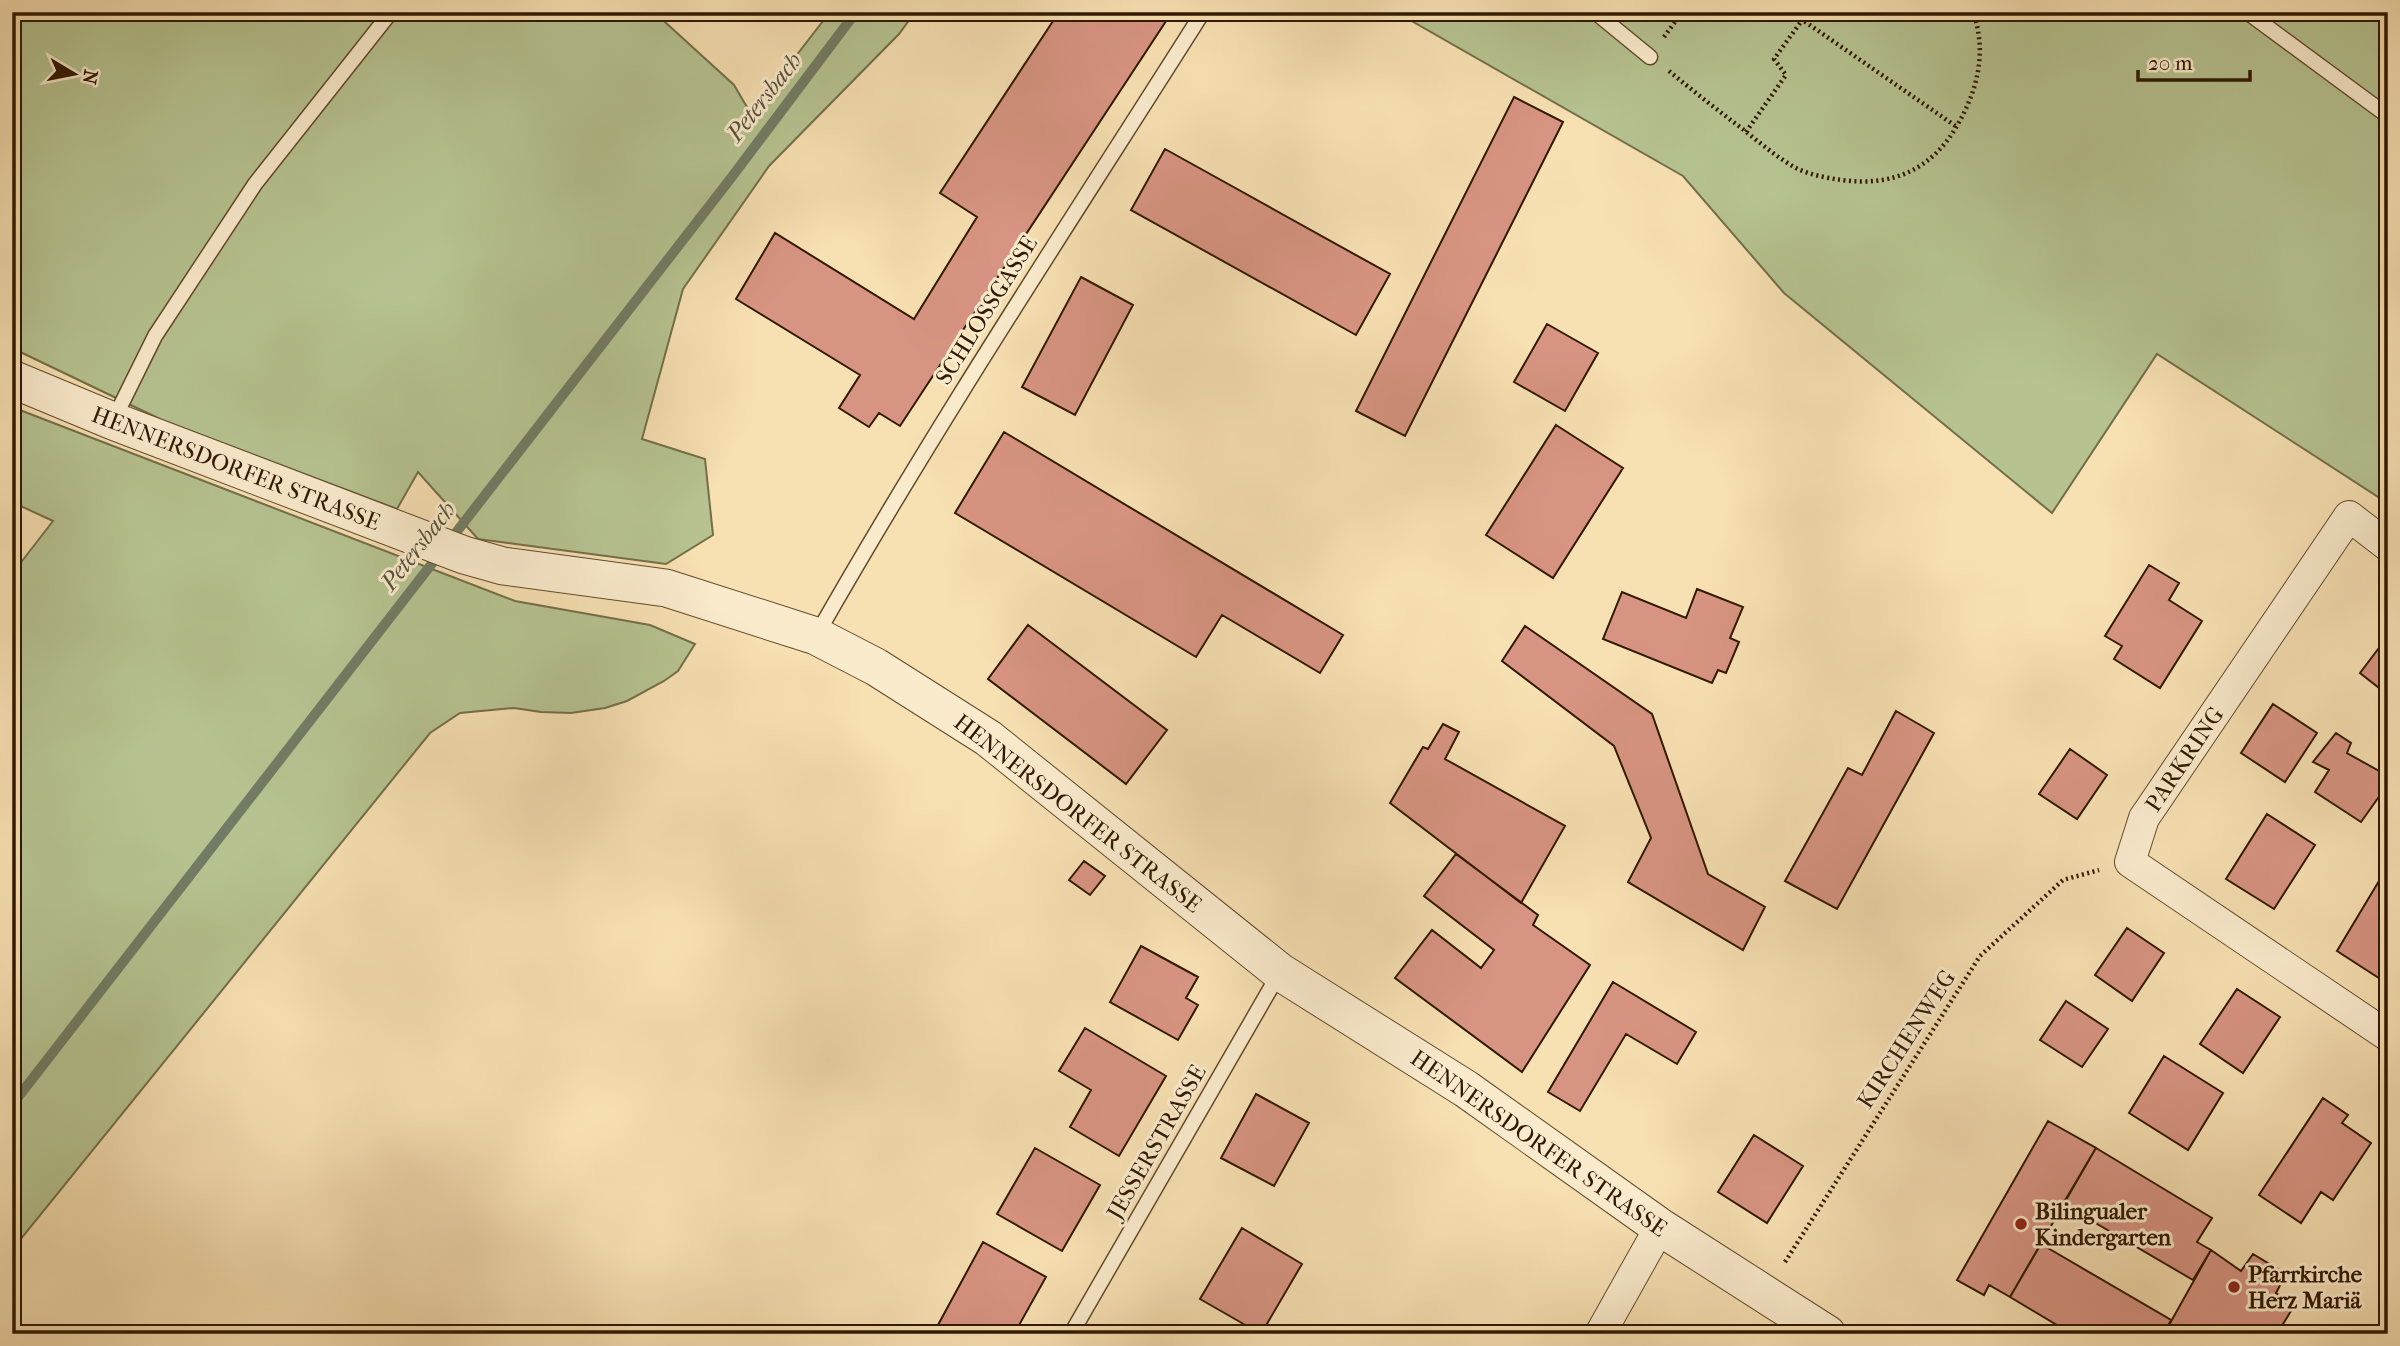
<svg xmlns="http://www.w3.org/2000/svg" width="2400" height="1346" font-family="'IM FELL French Canon',serif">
<rect width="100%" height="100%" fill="#f7e0b2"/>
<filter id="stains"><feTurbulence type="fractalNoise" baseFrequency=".00286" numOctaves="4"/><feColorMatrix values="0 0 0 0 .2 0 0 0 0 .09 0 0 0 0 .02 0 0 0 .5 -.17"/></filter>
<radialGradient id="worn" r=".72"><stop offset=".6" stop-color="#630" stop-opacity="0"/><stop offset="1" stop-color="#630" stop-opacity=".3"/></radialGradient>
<path fill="#b6c391" stroke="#746e48" stroke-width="2" d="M12,12H654L734,85L751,114L830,12H915L899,34L769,166L683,289L642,439L705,459L713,535L666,564L478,539L418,472L397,509L162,420L12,348Z
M1396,12H2388V501L2386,502L2157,354L2052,513L1784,293L1683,176Z
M12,407L515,601L650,625L695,644L678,671L664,681L627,701L605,708L571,713L541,712L514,708L460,713L430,733L12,1250V574L53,521L12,502Z"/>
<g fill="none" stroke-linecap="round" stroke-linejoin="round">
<path stroke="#727c64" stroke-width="10" d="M12,1105L731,178L856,12"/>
</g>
<path fill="#d79482" stroke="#311800" stroke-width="2" d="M1059,12H1172L900,426L879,413L869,427L839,408L860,375L736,299L775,233L914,319L977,217L940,193Z
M1514,97L1563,122L1405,436L1356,411Z
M1165,149L1390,274L1356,335L1131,210Z
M1081,277L1133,305L1075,415L1022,387Z
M1547,324L1598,353L1565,411L1514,382Z
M1556,425L1623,468L1553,578L1486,535Z
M1004,432L1343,635L1320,673L1222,615L1196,657L955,513Z
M2149,565L2179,583L2169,600L2202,621L2160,688L2114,659L2122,646L2105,636Z
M1697,589L1743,607L1730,638L1739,642L1726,673L1718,670L1712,683L1603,639L1622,592L1686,618Z
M1028,625L1167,730L1126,784L988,679Z
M1525,626L1652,714L1708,874L1765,907L1743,950L1628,882L1651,838L1614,746L1502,661Z
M2388,636V695L2360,673Z
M2273,704L2317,733L2285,782L2241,753Z
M1896,711L1934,733L1837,909L1785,881L1848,768L1862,775Z
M1443,724L1459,732L1445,759L1565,826L1521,903L1390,803L1423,747L1428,749Z
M2336,733L2351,743L2347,753L2388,776V784L2361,822L2315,792L2329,770L2313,762Z
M2070,749L2107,775L2077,819L2039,794Z
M2267,814L2315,845L2274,909L2226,879Z
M1456,854L1538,915L1533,925L1590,965L1522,1072L1395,978L1432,930L1481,968L1494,950L1424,896Z
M1084,861L1105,876L1090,895L1069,880Z
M2379,881L2388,888V984L2337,951Z
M2127,928L2164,953L2132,1001L2095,975Z
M1141,946L1198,977L1186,998L1198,1005L1178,1040L1110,1002Z
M1613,982L1696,1032L1677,1064L1626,1034L1580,1111L1548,1092Z
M2237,989L2280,1017L2243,1073L2200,1044Z
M2066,1001L2108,1029L2082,1067L2040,1040Z
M1085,1028L1166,1076L1119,1156L1070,1127L1091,1090L1059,1071Z
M2164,1056L2223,1093L2188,1150L2129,1113Z
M1256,1094L1309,1123L1274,1186L1221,1158Z
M2323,1098L2348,1115L2342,1123L2371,1143L2333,1200L2321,1192L2301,1223L2259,1195Z
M2048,1121L2096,1148L2010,1297L1989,1285L1984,1295L1957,1280Z
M1754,1135L1803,1166L1767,1223L1718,1192Z
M1035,1148L1100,1185L1062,1251L997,1214Z
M2096,1148L2212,1218L2197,1242L2211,1250L2193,1280L2063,1204Z
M1242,1228L1302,1264L1261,1334L1200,1299Z
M983,1242L1046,1277L1014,1334H953L938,1325Z
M2041,1244L2171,1320L2164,1334H2072L2010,1297Z
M2211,1250L2241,1271L2253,1254L2286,1274L2276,1293L2294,1306L2277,1334H2164Z"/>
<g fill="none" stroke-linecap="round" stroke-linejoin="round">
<defs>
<path id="service" d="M1595,12L1650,57
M2247,12L2388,116
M113,421L155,336L255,184L391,12
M816,636C937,423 1072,219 1203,12
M1071,1334L1280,972"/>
<path id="minor" d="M2388,546L2349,516L2144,818L2130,862L2388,1036
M1600,1334L1660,1227"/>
<path id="tertiary" d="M12,379L113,421L464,555L503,566L666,588L816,636L876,667L988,738L1280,972L1466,1089L1660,1227L1827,1334"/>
</defs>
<use href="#service" stroke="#624a2c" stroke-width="17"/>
<use href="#minor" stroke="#624a2c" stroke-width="32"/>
<use href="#tertiary" stroke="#624a2c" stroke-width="39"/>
<path stroke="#311800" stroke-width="4.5" stroke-dasharray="2 3.5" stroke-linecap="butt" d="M1741,12C1752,22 1768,22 1780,12
M1791,12L1957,127
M1664,37L1682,12
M1669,71C1692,90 1716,109 1740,127C1758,141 1776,157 1796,168C1810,175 1827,178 1842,180C1893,187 1933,169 1958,124C1978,89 1987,51 1973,12
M1746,132L1786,75L1774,59L1808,12
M1785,1262L1980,956L2063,880L2099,870"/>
<use href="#service" stroke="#faebcd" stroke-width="14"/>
<use href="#minor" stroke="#faebcd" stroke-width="30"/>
<use href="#tertiary" stroke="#faebcd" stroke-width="37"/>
</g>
<g fill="#8f2418" stroke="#faebcd" stroke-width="2.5">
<circle cx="2021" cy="1224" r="7"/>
<circle cx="2234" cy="1287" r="7"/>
</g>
<g text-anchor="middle" stroke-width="6" stroke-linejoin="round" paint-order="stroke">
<g font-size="23" fill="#311800" stroke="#faebcd">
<text transform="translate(986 310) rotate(-58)" y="8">SCHLOSSGASSE</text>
<text transform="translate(236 468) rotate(21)" y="8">HENNERSDORFER STRASSE</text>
<text transform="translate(2184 759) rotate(-56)" y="8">PARKRING</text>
<text transform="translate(1078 813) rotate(38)" y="8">HENNERSDORFER STRASSE</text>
<text transform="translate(1906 1039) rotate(-57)" y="8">KIRCHENWEG</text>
<text transform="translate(1156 1142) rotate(-60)" y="8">JESSERSTRASSE</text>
<text transform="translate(1539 1143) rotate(35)" y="8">HENNERSDORFER STRASSE</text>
</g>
<g font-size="23" font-weight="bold" fill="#311800" stroke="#faebcd" text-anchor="start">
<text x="2035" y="1219">Bilingualer<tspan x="2035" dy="26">Kindergarten</tspan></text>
<text x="2248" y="1282">Pfarrkirche<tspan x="2248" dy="26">Herz Mariä</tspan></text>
</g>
<g font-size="24" font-style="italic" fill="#57523a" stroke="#faebcd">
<text transform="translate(764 97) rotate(-52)" y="8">Petersbach</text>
<text transform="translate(418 546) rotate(-52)" y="8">Petersbach</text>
</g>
</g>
<rect width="2400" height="1346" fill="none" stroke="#f7e0b2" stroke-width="42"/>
<rect x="14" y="14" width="2372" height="1318" fill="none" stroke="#311800" stroke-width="3.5"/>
<rect x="21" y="21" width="2358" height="1304" fill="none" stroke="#311800" stroke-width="2"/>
<g transform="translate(74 74) rotate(100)" stroke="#faebcd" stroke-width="5" paint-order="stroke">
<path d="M0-5L12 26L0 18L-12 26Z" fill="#311800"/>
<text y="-10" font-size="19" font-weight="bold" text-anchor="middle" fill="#311800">N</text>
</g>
<path d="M2138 70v10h112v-10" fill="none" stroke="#311800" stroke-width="3.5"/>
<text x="2148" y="70" font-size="21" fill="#311800" stroke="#faebcd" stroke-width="5" paint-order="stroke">20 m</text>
<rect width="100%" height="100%" filter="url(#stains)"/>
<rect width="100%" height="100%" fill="url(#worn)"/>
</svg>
